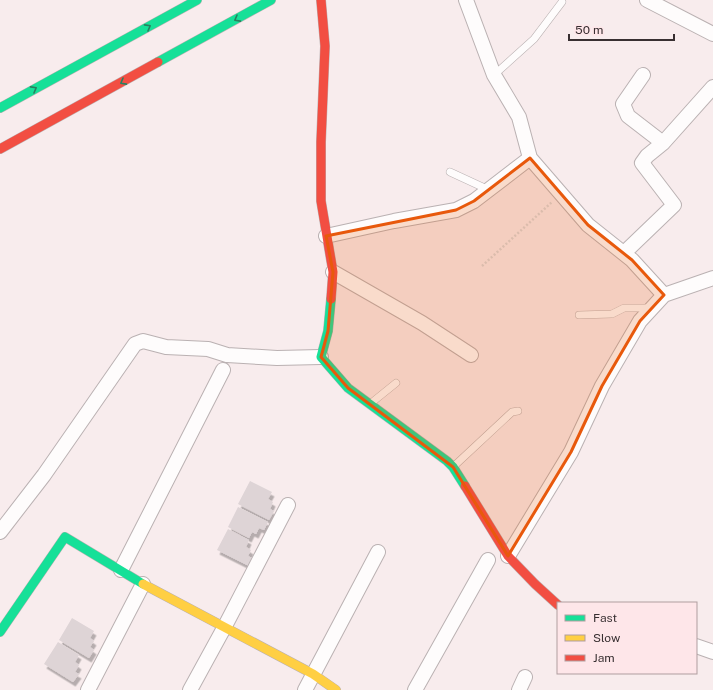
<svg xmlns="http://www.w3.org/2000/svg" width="713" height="690" viewBox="0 0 713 690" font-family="'Public Sans',sans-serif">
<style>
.building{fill:#ded4d6;filter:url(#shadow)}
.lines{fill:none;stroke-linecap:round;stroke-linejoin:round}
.lane-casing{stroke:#bab1b2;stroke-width:8}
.street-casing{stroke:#bab1b2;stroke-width:16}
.fast-casing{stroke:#bab1b2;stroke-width:10}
.slow-casing{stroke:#bab1b2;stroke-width:10}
.jam-casing{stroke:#bab1b2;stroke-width:10}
.path{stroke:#d9d5d5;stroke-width:2.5;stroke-dasharray:2 2;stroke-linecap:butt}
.lane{stroke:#fefcfc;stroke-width:7}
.street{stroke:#fefcfc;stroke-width:14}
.fast{stroke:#16e098;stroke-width:9}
.slow{stroke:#ffcf43;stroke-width:9}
.jam{stroke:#f24e42;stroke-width:9}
.oneway{stroke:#297f5f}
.marked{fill:#e8590c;fill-opacity:0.2;stroke:#e8590c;stroke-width:3;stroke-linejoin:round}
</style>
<defs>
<filter id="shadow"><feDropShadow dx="2.5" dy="4.5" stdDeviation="0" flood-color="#0004"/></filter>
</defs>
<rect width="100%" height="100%" fill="#f8eced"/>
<path class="building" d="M 250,481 L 272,492 L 268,499 L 273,502 L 270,509 L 274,511 L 269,520 L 238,504 Z
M 238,507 L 268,522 L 264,530 L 259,528 L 256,534 L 252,532 L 249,538 L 228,527 Z
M 228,529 L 249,540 L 246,547 L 251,550 L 248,556 L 252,558 L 249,566 L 217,550 Z
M 72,618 L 94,631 L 90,638 L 94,641 L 90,647 L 94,650 L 89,658 L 59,640 Z
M 58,642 L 79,655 L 75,662 L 79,665 L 75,672 L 79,674 L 73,682 L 44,664 Z"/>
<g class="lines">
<defs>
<path id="lane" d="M 494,75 L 534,39 L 562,2
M 450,172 L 489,190
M 579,315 L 612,314 L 624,308 L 651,308
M 370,404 L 396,383
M 453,467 L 512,412 L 518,411"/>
<path id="street" d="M 466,0 L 494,75 L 519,117 L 530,158 L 588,225 L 632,260 L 664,295
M 647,0 L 713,34
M 643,75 L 623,104 L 628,116 L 663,143
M 326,236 L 394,221 L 456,210 L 474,201 L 530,158
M 624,253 L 674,205 L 642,163 L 647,156 L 663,143 L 713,87
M 333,272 L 422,323 L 471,355
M 0,532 L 44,475 L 135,344 L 143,341 L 166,347 L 208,349 L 227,355 L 277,358 L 321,357
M 508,556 L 571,452 L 602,386 L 640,321 L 664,295 L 713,278
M 121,570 L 223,370
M 696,646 L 713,652
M 88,690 L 143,584
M 190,690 L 224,628 L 288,505
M 305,690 L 378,552
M 415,690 L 488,560
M 519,690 L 525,677"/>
<path id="fast" d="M 158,62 L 271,0
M 0,108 L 197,0
M 331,299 L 328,331 L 321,357 L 348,388 L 447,461 L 453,467 L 465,486
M 0,632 L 65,537 L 143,584"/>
<path id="slow" d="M 143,584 L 313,674 L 336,690"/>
<path id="jam" d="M 321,0 L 325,46 L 321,142 L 321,201 L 333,272 L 331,299
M 0,149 L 158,62
M 465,486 L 508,556 L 535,584 L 558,605"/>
</defs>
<use href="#lane" class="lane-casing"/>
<use href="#street" class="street-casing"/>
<use href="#fast" class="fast-casing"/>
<use href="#slow" class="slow-casing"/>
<use href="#jam" class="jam-casing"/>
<path class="path" d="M 482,266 L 552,202"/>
<use href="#lane" class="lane"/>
<use href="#street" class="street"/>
<use href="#fast" class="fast"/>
<use href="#slow" class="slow"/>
<use href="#jam" class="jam"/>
</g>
<defs><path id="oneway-chevron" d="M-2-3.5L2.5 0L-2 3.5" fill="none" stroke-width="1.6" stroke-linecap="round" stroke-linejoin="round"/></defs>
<g class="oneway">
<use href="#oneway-chevron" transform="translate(237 19) rotate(151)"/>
<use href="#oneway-chevron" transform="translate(148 27) rotate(-29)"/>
<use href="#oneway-chevron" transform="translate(123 82) rotate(151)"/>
<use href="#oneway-chevron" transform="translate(34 89) rotate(-29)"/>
</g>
<path class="marked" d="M 530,158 L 588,225 L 632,260 L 664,295 L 640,321 L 602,386 L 571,452 L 508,556 L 453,467 L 348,388 L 321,357 L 328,331 L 333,272 L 326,236 L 456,210 L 474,201 Z"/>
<rect x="557" y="602" width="140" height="72" fill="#fee6e9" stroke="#af9d9f"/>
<rect x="565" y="615" width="20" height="6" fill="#16e098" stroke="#af9d9f"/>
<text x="593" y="622" font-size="12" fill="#382f31">Fast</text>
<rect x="565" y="635" width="20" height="6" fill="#ffcf43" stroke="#af9d9f"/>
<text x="593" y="642" font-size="12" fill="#382f31">Slow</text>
<rect x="565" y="655" width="20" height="6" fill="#f24e42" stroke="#af9d9f"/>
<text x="593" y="662" font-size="12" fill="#382f31">Jam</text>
<path d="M569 34v6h105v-6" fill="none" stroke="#382f31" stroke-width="2"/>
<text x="575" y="34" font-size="12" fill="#382f31" stroke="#fee6e9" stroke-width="3" paint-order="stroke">50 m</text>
</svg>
